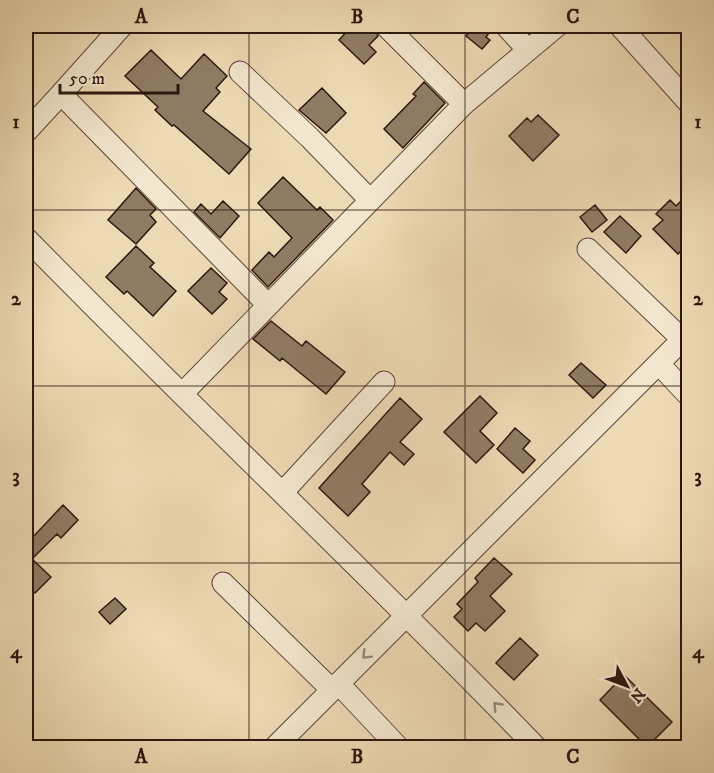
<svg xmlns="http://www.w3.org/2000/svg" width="714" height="773" viewBox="0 0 714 773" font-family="'IM FELL DW Pica',serif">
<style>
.building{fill:#907c65;stroke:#2c1810;stroke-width:1.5}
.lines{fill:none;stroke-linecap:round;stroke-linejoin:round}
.minor-casing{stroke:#5c4839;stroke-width:23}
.minor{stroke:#f3e6ce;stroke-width:21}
.oneway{stroke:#998978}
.grid{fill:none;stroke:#2c1810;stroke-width:1.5;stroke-opacity:0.55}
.neatline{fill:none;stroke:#2c1810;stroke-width:2}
.grid-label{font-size:20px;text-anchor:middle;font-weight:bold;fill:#2c1810}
</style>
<rect width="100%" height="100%" fill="#edd9b3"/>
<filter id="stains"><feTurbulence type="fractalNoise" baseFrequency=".00333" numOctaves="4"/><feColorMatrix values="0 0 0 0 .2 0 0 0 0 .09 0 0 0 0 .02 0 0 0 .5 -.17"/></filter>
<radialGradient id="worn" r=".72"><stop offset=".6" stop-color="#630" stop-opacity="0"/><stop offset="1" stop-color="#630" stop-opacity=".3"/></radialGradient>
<path class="building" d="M 352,26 L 374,26 L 378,36 L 369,45 L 376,52 L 364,64 L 339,40 Z
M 475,26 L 494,26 L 486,37 L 490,40 L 482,49 L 466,36 Z
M 151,50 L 181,79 L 204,54 L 227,76 L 216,88 L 220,92 L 203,111 L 251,149 L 229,174 L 174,125 L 172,126 L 155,110 L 158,107 L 125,76 Z
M 424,82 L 445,103 L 403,148 L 384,129 L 416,96 L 413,94 Z
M 322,88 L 346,113 L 326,133 L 299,110 Z
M 538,115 L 559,135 L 533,161 L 509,136 L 527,118 L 531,122 Z
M 283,177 L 317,210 L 320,207 L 333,220 L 268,287 L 252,270 L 269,252 L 274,257 L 292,238 L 258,203 Z
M 136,188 L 156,209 L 150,215 L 156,222 L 136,244 L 108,220 Z
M 688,194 L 688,244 L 678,254 L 653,229 L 663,220 L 656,214 L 670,200 L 676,206 Z
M 223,201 L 239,216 L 220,238 L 194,212 L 201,204 L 211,214 Z
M 595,205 L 607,220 L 592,232 L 580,217 Z
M 620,216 L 641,236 L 626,253 L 604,232 Z
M 136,246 L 154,263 L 150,267 L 176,291 L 153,316 L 127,291 L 124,294 L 106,277 Z
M 211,268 L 227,283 L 219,292 L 227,299 L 212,314 L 188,291 Z
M 271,321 L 302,346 L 306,341 L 345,372 L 326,394 L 282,358 L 280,361 L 253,339 Z
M 581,363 L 606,385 L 593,398 L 569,375 Z
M 480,396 L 497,413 L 480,431 L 494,445 L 476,463 L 444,432 Z
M 400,398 L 422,419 L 400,442 L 414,454 L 404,465 L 390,452 L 362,484 L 370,492 L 348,516 L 319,488 Z
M 515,428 L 530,441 L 523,449 L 535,460 L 523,473 L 497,449 Z
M 63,505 L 78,520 L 61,538 L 57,534 L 32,559 L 51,577 L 35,593 L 26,584 L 26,530 L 33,537 Z
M 494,558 L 512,574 L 490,596 L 505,611 L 485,631 L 476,623 L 468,631 L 454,617 L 462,609 L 457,604 L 478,582 L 475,578 Z
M 115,598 L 126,609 L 110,624 L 99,612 Z
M 520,638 L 538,655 L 514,680 L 496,663 Z
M 624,675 L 672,722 L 647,747 L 600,700 Z"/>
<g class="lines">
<defs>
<path id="minor" d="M 122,26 L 61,94 L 268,305
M 386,26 L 464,104
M 506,26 L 528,50
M 620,26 L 688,102
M 240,72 L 310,138 L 370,200
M 26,132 L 61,94
M 26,238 C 194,410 370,575 537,748
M 588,249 L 683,340
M 659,364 L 688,395
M 183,393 L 464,104 L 557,26
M 283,492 L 384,382
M 223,583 L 332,690
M 338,683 L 399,748
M 274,748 L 688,334"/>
</defs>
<use href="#minor" class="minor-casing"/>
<use href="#minor" class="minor"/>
</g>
<defs><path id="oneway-chevron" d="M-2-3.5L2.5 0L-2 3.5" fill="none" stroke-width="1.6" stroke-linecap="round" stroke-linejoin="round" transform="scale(1.5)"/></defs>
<g class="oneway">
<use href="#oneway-chevron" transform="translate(366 655) rotate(135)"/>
<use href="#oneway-chevron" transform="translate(497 706) rotate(-134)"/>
</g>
<path class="grid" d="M 249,26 L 249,748M 465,26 L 465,748M 26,210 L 688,210M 26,386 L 688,386M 26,563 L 688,563"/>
<rect width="714" height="773" fill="none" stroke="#edd9b3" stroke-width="66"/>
<g transform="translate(627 686) rotate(131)" stroke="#f3e6ce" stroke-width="4.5" paint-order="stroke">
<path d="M0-4.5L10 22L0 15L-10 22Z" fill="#2c1810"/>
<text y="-9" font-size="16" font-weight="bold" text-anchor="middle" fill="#2c1810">N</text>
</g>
<path d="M60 84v9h118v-9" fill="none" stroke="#2c1810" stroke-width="3"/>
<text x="69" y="84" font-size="18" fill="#2c1810" stroke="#f3e6ce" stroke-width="4.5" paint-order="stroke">50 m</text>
<rect x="33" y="33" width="648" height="707" class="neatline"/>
<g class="grid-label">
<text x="141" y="23">A</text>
<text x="357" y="23">B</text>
<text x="573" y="23">C</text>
<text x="16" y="128">1</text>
<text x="698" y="128">1</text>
<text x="16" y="305">2</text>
<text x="698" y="305">2</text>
<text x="16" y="482">3</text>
<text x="698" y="482">3</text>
<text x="16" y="658">4</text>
<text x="698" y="658">4</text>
<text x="141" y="763">A</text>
<text x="357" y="763">B</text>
<text x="573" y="763">C</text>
</g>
<rect width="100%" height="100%" filter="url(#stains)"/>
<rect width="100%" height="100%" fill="url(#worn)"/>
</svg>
